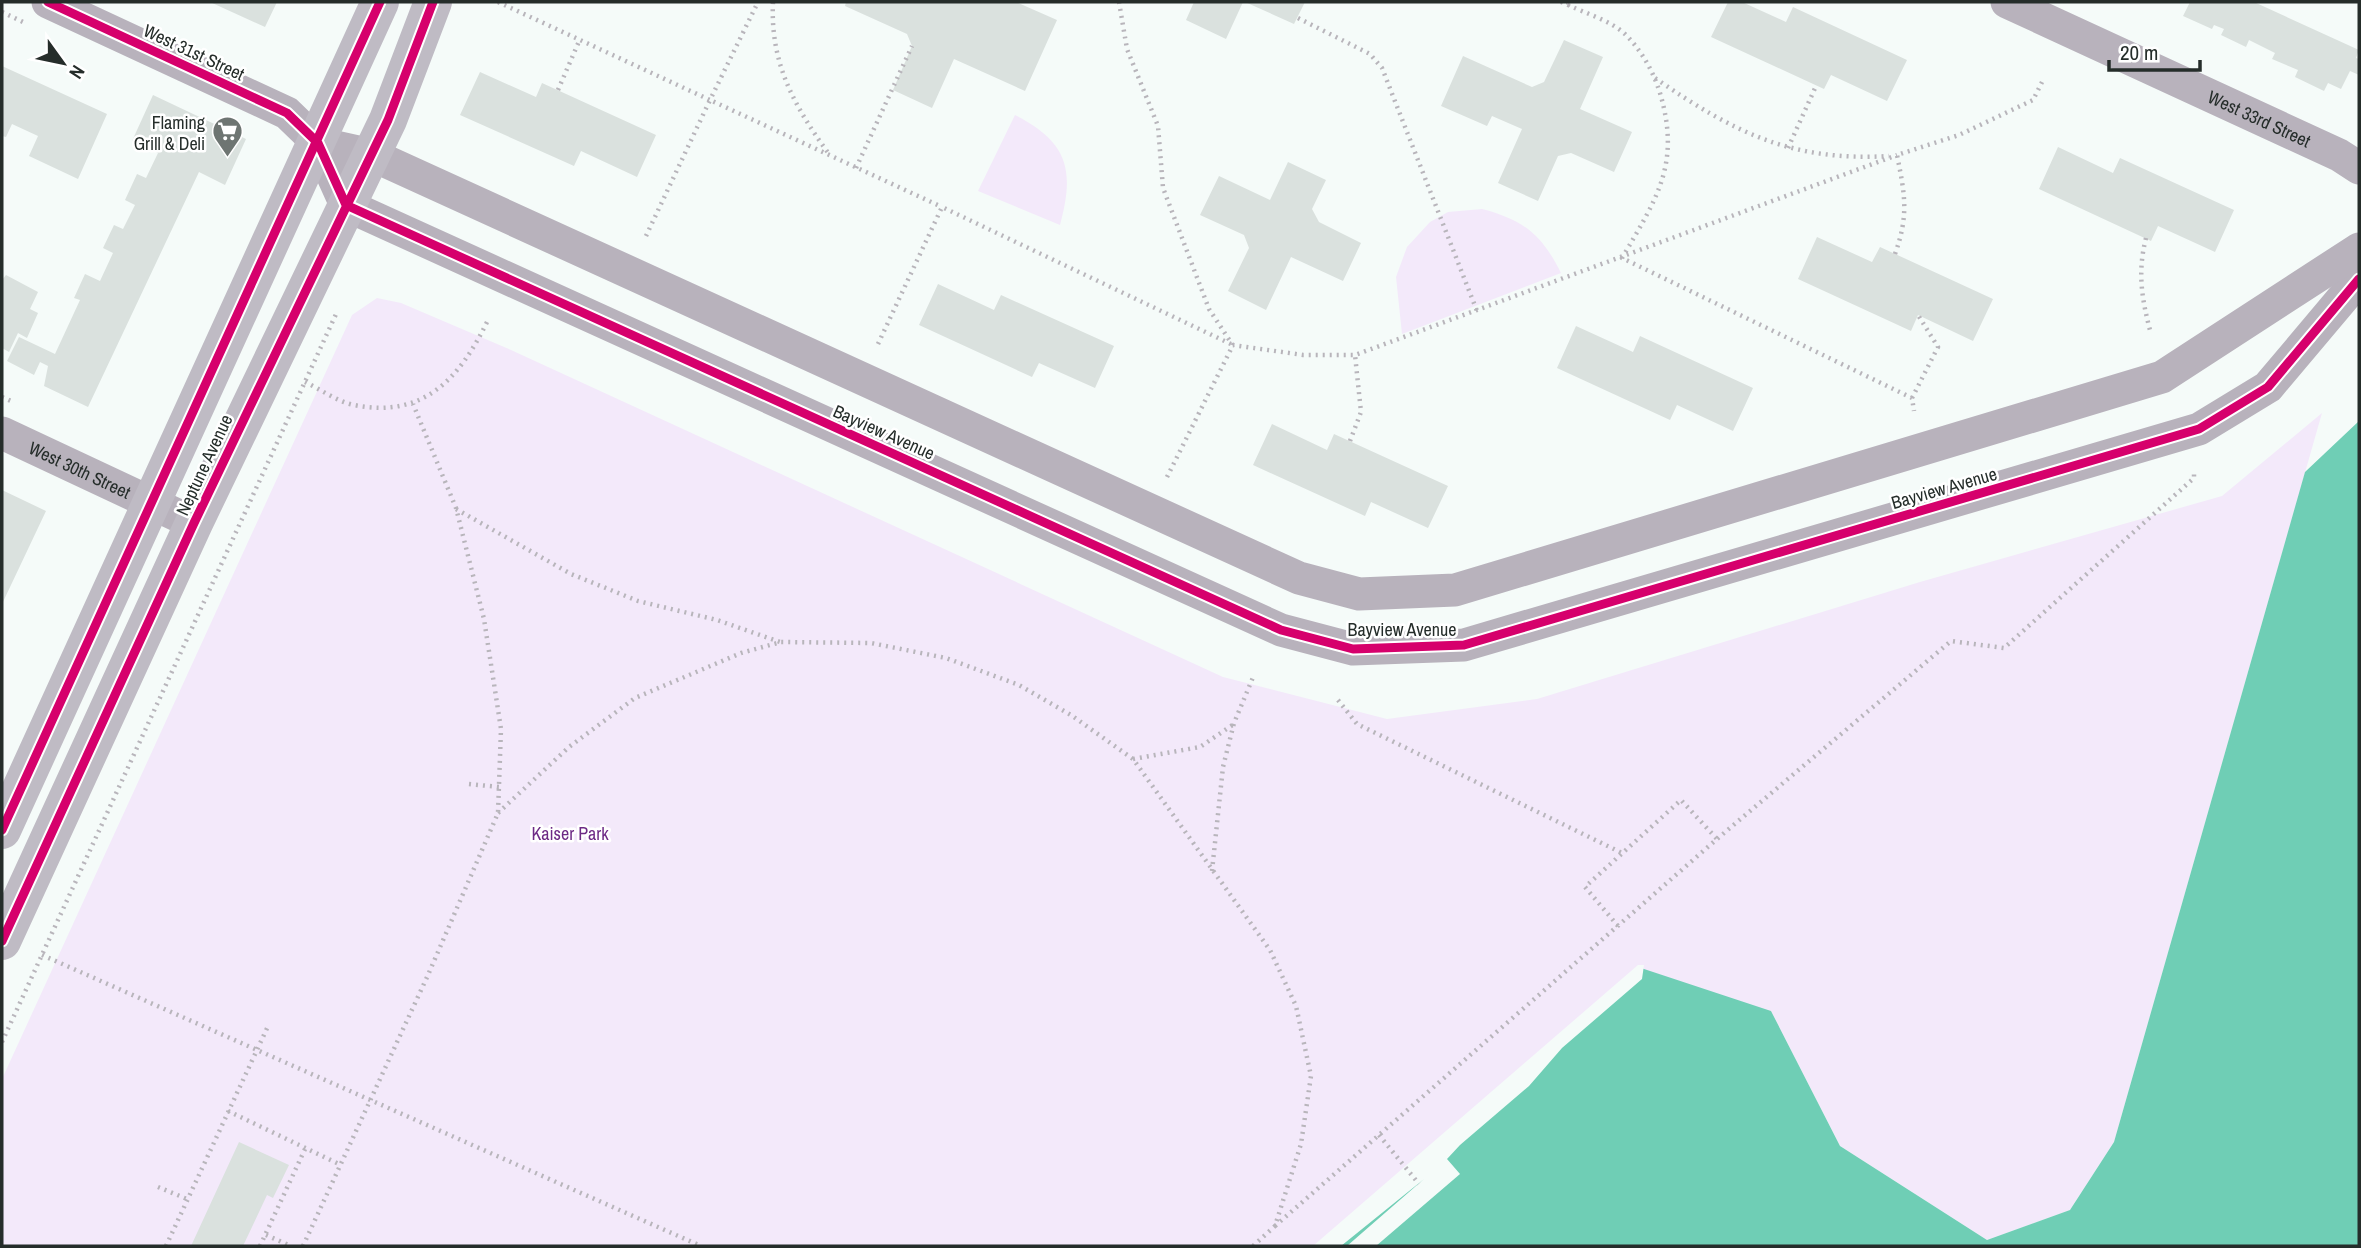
<svg xmlns="http://www.w3.org/2000/svg" width="2361" height="1248" viewBox="0 0 2361 1248" font-family="'Archivo Narrow',sans-serif">
<style>
.green{fill:#f3e9fa}
.water{fill:#6fceb5}
.pier{fill:#f5fbf9}
.building{fill:#dae1de}
.lines{fill:none;stroke-linecap:round;stroke-linejoin:round}
.path{stroke:#b8b5bb;stroke-width:4.5;stroke-dasharray:2 5;stroke-linecap:butt}
.street{stroke:#b8b2bc;stroke-width:33}
.secondary{stroke:#bfbbc4;stroke-width:38}
.cycleway-casing{stroke:#fff;stroke-width:13}
.cycleway{stroke:#d6006c;stroke-width:9}
.labels{text-anchor:middle;dominant-baseline:central;stroke-width:5;stroke-linejoin:round;paint-order:stroke}
.street-label{font-size:18px;fill:#252d2a;stroke:#fff}
.poi-label{font-size:18px;fill:#252d2a;stroke:#fff;text-anchor:end}
.park-label{font-size:18px;fill:#6d2a85;stroke:#fff}
</style>
<rect width="100%" height="100%" fill="#f5fbf9"/>
<path class="green" d="M 1015,115 C 1068,142 1075,170 1060,225 L 978,191 Z
M 1482,209 C 1524,220 1542,235 1561,273 L 1402,334 L 1396,277 L 1407,247 L 1430,222 L 1448,212 Z
M 377,298 L 401,303 L 511,350 L 1223,677 L 1387,719 L 1537,699 L 1920,582 L 2222,496 L 2322,413 L 2114,1142 L 2070,1210 L 1987,1240 L 1840,1146 L 1771,1011 L 1317,1246 L 2,1246 L 2,1079 L 352,315 Z"/>
<path class="water" d="M 2359,421 L 2359,1246 L 1317,1246 L 1641,968 L 1771,1011 L 1840,1146 L 1987,1240 L 2070,1210 L 2114,1142 L 2305,472 Z"/>
<path class="pier" d="M 1638,965 L 1644,965 L 1642,979 L 1562,1048 L 1529,1086 L 1460,1145 L 1447,1159 L 1460,1174 L 1376,1246 L 1347,1246 L 1424,1179 L 1341,1246 L 1313,1246 Z"/>
<path class="building" d="M 210,2 L 277,2 L 265,27 Z
M 846,2 L 1016,2 L 1057,20 L 1025,91 L 954,59 L 932,108 L 893,90 L 912,46 L 907,34 L 845,6 Z
M 1194,2 L 1243,2 L 1226,39 L 1186,20 Z
M 1245,2 L 1305,2 L 1294,24 Z
M 1728,2 L 1742,2 L 1786,22 L 1793,7 L 1907,60 L 1887,101 L 1831,75 L 1824,89 L 1711,37 Z
M 2190,2 L 2254,2 L 2359,50 L 2356,58 L 2359,59 L 2359,75 L 2350,71 L 2341,89 L 2328,83 L 2324,91 L 2295,77 L 2298,70 L 2272,59 L 2275,53 L 2249,40 L 2246,47 L 2221,35 L 2224,29 L 2214,25 L 2212,29 L 2183,16 Z
M 1564,40 L 1603,57 L 1580,109 L 1632,132 L 1614,172 L 1571,153 L 1558,156 L 1538,201 L 1498,183 L 1522,129 L 1492,116 L 1487,126 L 1441,106 L 1463,56 L 1532,87 L 1544,82 Z
M 2,66 L 107,114 L 78,179 L 29,156 L 38,136 L 12,124 L 6,137 L 2,136 Z
M 480,72 L 536,97 L 542,83 L 656,135 L 637,177 L 581,151 L 574,166 L 460,115 Z
M 153,95 L 246,139 L 225,185 L 199,172 L 88,407 L 44,386 L 48,366 L 40,362 L 34,375 L 7,361 L 19,337 L 55,354 L 80,300 L 74,298 L 85,274 L 100,281 L 113,253 L 103,248 L 114,225 L 123,229 L 135,205 L 125,200 L 137,174 L 146,178 L 158,153 L 132,141 Z
M 2058,147 L 2113,173 L 2120,158 L 2234,210 L 2215,252 L 2158,226 L 2151,241 L 2039,189 Z
M 1288,162 L 1326,180 L 1312,209 L 1319,222 L 1361,243 L 1343,281 L 1291,257 L 1266,310 L 1228,291 L 1249,248 L 1244,235 L 1200,215 L 1219,176 L 1270,200 Z
M 1817,237 L 1872,262 L 1880,247 L 1993,299 L 1973,341 L 1918,315 L 1911,331 L 1798,279 Z
M 6,275 L 38,292 L 30,309 L 38,313 L 27,338 L 18,333 L 9,352 L 2,348 L 2,280 Z
M 938,284 L 994,310 L 1001,295 L 1114,346 L 1095,388 L 1039,363 L 1032,377 L 919,325 Z
M 1576,326 L 1633,352 L 1640,336 L 1753,388 L 1733,431 L 1677,405 L 1670,420 L 1557,368 Z
M 1272,424 L 1327,450 L 1334,434 L 1448,486 L 1428,528 L 1371,502 L 1365,516 L 1253,465 Z
M 2,490 L 46,511 L 2,604 Z
M 239,1142 L 289,1165 L 273,1198 L 267,1195 L 243,1246 L 191,1246 Z"/>
<g class="lines">
<path class="path" d="M 498,2 L 710,100 L 758,2
M 773,2 C 770,63 794,106 829,154
M 1119,2 L 1127,49 L 1158,126 L 1163,188 L 1209,309 L 1232,344
M 1561,2 L 1568,5 L 1569,2
M 1568,5 C 1585,13 1611,21 1625,34 C 1642,51 1653,71 1660,93 C 1681,164 1657,198 1622,258 L 1912,398 L 1914,411
M 2,12 L 23,22
M 1298,18 L 1370,54 L 1382,68 L 1477,311
M 1655,78 C 1733,132 1792,162 1889,156
M 558,90 L 580,39
M 1788,148 L 1816,86
M 856,168 L 912,46
M 646,236 L 710,100 L 942,207
M 2146,238 C 2137,273 2142,300 2151,334
M 1895,254 C 1909,215 1905,195 1897,155 L 1959,135 L 2033,100 L 2042,82
M 878,344 L 942,207 L 1233,345
M 305,382 C 320,389 338,402 354,405 C 424,419 460,378 488,320
M 2,397 L 11,401
M 1912,398 L 1938,347 L 1918,315
M 1350,441 L 1361,412 L 1355,355 L 1897,155
M 1167,477 L 1233,345 L 1303,355 L 1355,355
M 456,509 L 571,574 L 638,601 L 717,620 L 780,642
M 1338,700 L 1357,724 L 1622,853
M 1133,759 L 1200,747 L 1234,724
M 469,784 L 499,787
M 498,813 L 569,747 L 635,698 L 741,653 L 781,642 L 871,643 L 946,658 L 1019,685 L 1071,715 L 1133,759 L 1270,950 L 1296,1006 L 1311,1076 L 1301,1144 L 1275,1226 L 1253,1246
M 1212,871 L 1223,767 L 1234,723 L 1254,675
M 1618,926 L 1585,887 L 1681,800 L 1717,839
M 42,955 L 701,1246
M 2,1042 L 337,312
M 228,1111 L 341,1165
M 1379,1135 L 1419,1184
M 158,1187 L 187,1199
M 1275,1226 L 1717,839 L 1951,641 L 2004,648 L 2194,478 L 2194,474
M 266,1235 L 291,1246
M 166,1246 L 269,1024
M 260,1246 L 305,1149
M 303,1246 L 428,975 L 498,813 L 501,729 L 484,619 L 456,508 L 413,404"/>
<g class="street">
<path d="M 48,2 L 287,113 L 318,143 L 346,205 L 1281,630 L 1353,649 L 1464,645 L 2199,429 L 2268,387 L 2359,279"/>
<path id="s1" d="M 2007,2 L 2339,155 L 2359,168"/>
<path d="M 318,143 L 372,155 L 1299,578 L 1359,594 L 1455,590 L 2162,377 L 2359,249"/>
<path id="s2" d="M 2,433 L 194,523"/>
</g>
<path class="secondary" d="M 2,830 L 380,2
M 2,941 L 194,523 L 388,120 L 433,2"/>
<defs>
<path id="cycleway" d="M 48,2 L 287,113 L 318,143 L 346,205 L 1281,630 L 1353,649 L 1464,645 L 2199,429 L 2268,387 L 2359,279
M 2,830 L 380,2
M 2,941 L 194,523 L 388,120 L 433,2"/>
</defs>
<use href="#cycleway" class="cycleway-casing"/>
<use href="#cycleway" class="cycleway"/>
</g>
<defs>
<symbol id="supermarket-pin" viewBox="-11 -11 22 30"><path d="M0 17L-7.5 6A9.5 9.5 0 1 1 7.5 6Z" fill="#6e7572" stroke="#fff"/><path d="M-6-5.5h2.5l.6 2H6L4.5 2H-2.5L-4.4-4H-6ZM-1.5 3.2a1.3 1.3 0 1 0 .1 0ZM3 3.2a1.3 1.3 0 1 0 .1 0Z" fill="#fff"/></symbol>
</defs>
<g fill-rule="evenodd">
<use href="#supermarket-pin" x="210" y="114" width="35" height="47"/>
</g>
<g class="labels">
<g class="street-label">
<text transform="translate(194 52) rotate(25)">West 31st Street</text>
<text stroke="none"><textPath href="#s1" startOffset="278">West 33rd Street</textPath></text>
<text transform="translate(884 432) rotate(24)">Bayview Avenue</text>
<text transform="translate(204 465) rotate(-65)">Neptune Avenue</text>
<text stroke="none"><textPath href="#s2" startOffset="86">West 30th Street</textPath></text>
<text transform="translate(1944 488) rotate(-16)">Bayview Avenue</text>
<text x="1402" y="629">Bayview Avenue</text>
</g>
<g class="poi-label">
<text x="205" y="122">Flaming<tspan x="205" dy="21">Grill &amp; Deli</tspan></text>
</g>
<g class="park-label">
<text x="570" y="833">Kaiser Park</text>
</g>
</g>
<rect width="2361" height="1248" fill="none" stroke="#252d2a" stroke-width="7"/>
<g transform="translate(63 63) rotate(123)" stroke="#ffffff" stroke-width="5" paint-order="stroke">
<path d="M0-5L12 26L0 18L-12 26Z" fill="#252d2a"/>
<text y="-10" font-size="19" font-weight="bold" text-anchor="middle" fill="#252d2a">N</text>
</g>
<path d="M2109 60v10h91v-10" fill="none" stroke="#252d2a" stroke-width="3.5"/>
<text x="2120" y="60" font-size="21" fill="#252d2a" stroke="#ffffff" stroke-width="5" paint-order="stroke">20 m</text>
</svg>
